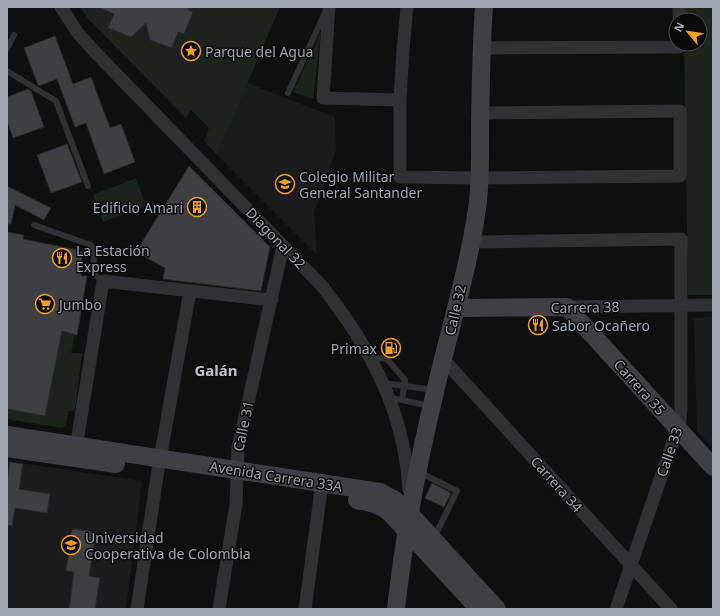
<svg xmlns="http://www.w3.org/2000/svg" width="720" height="616" viewBox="0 0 720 616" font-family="'Noto Sans',sans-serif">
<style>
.built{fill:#1b1b1d}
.green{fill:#1b231c}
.building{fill:#3e3f43;stroke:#29292c}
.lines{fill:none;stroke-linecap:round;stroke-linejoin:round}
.lane{stroke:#303135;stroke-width:6}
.street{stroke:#303135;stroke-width:13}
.secondary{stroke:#3e4045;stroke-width:18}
.labels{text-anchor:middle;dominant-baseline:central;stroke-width:3;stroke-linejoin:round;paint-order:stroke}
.poi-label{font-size:14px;fill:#a0a6b2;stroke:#0a0a0b;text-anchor:start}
.street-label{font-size:14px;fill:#a0a6b2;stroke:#0a0a0b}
.neighbourhood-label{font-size:15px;font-weight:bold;fill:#c1c5ce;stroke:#0a0a0b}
</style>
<rect width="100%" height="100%" fill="#0f0f10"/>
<path class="built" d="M 247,83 L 335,117 L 336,151 L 314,212 L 317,255 L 217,155 Z
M 713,317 L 713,448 L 697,431 L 694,318 Z
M 7,461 L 142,481 L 126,609 L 7,609 Z"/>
<path class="green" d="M 80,7 L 280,7 L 217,155 L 204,141 L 209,128 L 191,110 L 186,118 L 89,20 Z
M 683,7 L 713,7 L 713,295 L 688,295 L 684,44 L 700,44 L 700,20 L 683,20 Z
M 321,31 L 313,99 L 293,92 Z
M 136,178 L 146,206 L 103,222 L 93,195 Z
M 62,331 L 75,333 L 71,353 L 82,353 L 75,410 L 68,411 L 66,426 L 62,428 L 7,419 L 7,409 L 45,416 Z"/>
<path class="building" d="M 98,7 L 189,7 L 188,10 L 193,12 L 184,34 L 178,32 L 172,48 L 150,40 L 146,23 L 131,37 L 108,28 L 114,14 Z
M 55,36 L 73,84 L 91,77 L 110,128 L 121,124 L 135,162 L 104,174 L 86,123 L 75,127 L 57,79 L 39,86 L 38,85 L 24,48 Z
M 28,89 L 31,91 L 44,127 L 13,138 L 7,121 L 7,97 Z
M 67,144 L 82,182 L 51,193 L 37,155 Z
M 189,166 L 270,247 L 261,291 L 163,279 L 165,268 L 136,252 Z
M 7,186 L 51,208 L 44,220 L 15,205 L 11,224 L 7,224 Z
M 7,232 L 24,235 L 23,239 L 82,251 L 81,276 L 87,276 L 77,335 L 62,331 L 45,416 L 7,409 Z
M 10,462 L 23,464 L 19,489 L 50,494 L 47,513 L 15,508 L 12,526 L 7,525 L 7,481 Z
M 432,483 L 451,493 L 444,507 L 425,498 Z
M 72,529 L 96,532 L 89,576 L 100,578 L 95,609 L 69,609 L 74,572 L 66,571 Z"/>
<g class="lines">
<path class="lane" d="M 7,49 L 14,35
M 7,71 L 56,101 L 88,186
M 288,93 L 324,15
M 34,225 L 91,245 C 100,259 84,270 103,281
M 370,357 L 387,359 L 405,380 L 402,400
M 383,383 L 434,390
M 388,397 L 430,406
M 419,472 L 457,491 L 434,538"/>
<path class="street" d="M 61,7 L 77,32 L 93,50 L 323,287 C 335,304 348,320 358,337 C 387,383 406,436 409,490
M 329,7 L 323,98 L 400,100
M 407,7 L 403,50 L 400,100 L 400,177 L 480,178 L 680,176 L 680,111 L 481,113
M 679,7 L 679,20
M 481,48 L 679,47 L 679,44
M 471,242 L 681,239 L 681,409 L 680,421 L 616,609
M 567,307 L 713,305
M 443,359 L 671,609
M 75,454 L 103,281 L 272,300
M 137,609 L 158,470 L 190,291
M 219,609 L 236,504 L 238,448 L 283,246
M 305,609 L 322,483"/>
<path class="secondary" d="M 456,308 L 567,307 L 713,467
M 7,435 L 380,492 L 395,500 L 410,514 L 497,609
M 7,448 L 116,464
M 357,500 C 369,502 380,504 390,513 L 479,609
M 396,609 C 404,536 418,463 435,392 C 449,331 468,271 477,209 C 481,181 480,152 480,124 C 481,85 481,46 484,7"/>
</g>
<defs>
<symbol id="sight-ring" viewBox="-11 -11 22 22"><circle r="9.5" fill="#0a0a0b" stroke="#f39f25" stroke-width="1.5"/><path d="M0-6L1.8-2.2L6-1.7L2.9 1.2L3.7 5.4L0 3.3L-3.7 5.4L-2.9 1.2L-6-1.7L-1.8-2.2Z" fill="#f39f25"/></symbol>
<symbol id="university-ring" viewBox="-11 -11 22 22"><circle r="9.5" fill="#0a0a0b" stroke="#f39f25" stroke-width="1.5"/><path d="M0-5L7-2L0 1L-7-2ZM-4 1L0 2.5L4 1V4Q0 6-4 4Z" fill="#f39f25"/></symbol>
<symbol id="building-ring" viewBox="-11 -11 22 22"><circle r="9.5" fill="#0a0a0b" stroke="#f39f25" stroke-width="1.5"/><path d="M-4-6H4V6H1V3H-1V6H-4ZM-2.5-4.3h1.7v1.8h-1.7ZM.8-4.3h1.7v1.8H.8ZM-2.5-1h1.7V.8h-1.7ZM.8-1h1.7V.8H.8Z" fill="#f39f25"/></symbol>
<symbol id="restaurant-ring" viewBox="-11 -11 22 22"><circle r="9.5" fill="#0a0a0b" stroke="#f39f25" stroke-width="1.5"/><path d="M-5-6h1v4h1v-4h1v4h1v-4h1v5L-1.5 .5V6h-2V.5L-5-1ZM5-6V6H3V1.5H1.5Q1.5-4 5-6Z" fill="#f39f25"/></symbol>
<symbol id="supermarket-ring" viewBox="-11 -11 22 22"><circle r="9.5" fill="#0a0a0b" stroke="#f39f25" stroke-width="1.5"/><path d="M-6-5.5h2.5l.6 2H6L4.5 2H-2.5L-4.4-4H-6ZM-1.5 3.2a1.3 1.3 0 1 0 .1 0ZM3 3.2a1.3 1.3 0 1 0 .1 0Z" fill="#f39f25"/></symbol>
<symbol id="fuel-ring" viewBox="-11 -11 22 22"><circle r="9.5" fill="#0a0a0b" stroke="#f39f25" stroke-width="1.5"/><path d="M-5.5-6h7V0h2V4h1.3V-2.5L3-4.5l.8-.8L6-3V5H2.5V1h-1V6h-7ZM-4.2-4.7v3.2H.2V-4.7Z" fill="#f39f25"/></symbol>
</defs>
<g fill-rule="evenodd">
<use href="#sight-ring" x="180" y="40" width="22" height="22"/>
<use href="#university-ring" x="274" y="173" width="22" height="22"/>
<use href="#building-ring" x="186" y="196" width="22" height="22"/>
<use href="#restaurant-ring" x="51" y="247" width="22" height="22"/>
<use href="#supermarket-ring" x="34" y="293" width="22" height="22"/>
<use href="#restaurant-ring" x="527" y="314" width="22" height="22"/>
<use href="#fuel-ring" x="380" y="337" width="22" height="22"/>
<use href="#university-ring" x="60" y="534" width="22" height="22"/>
</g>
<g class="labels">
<g class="poi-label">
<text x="205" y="51">Parque del Agua</text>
<text x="299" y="176">Colegio Militar<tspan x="299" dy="16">General Santander</tspan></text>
<text x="183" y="207" text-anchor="end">Edificio Amari</text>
<text x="76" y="250">La Estación<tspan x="76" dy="16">Express</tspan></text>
<text x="59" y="304">Jumbo</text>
<text x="552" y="325">Sabor Ocañero</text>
<text x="377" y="348" text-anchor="end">Primax</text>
<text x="85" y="537">Universidad<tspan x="85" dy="16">Cooperativa de Colombia</tspan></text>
</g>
<g class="street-label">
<text transform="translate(276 238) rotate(46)">Diagonal 32</text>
<text transform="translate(585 307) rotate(-1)">Carrera 38</text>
<text transform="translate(455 310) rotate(-77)">Calle 32</text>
<text transform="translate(640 387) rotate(48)">Carrera 35</text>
<text transform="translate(243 426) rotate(-78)">Calle 31</text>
<text transform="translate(669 452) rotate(-71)">Calle 33</text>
<text transform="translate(276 476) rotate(9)">Avenida Carrera 33A</text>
<text transform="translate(557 484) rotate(48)">Carrera 34</text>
</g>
<g class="neighbourhood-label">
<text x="216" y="370">Galán</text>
</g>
</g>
<rect width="720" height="616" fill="none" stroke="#a0a6b2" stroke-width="16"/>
<g transform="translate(688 32) rotate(299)"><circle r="19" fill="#0a0a0b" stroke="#46484e"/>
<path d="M0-3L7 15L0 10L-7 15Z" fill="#f39f25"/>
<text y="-6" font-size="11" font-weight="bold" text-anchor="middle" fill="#a0a6b2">N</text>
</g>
</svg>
